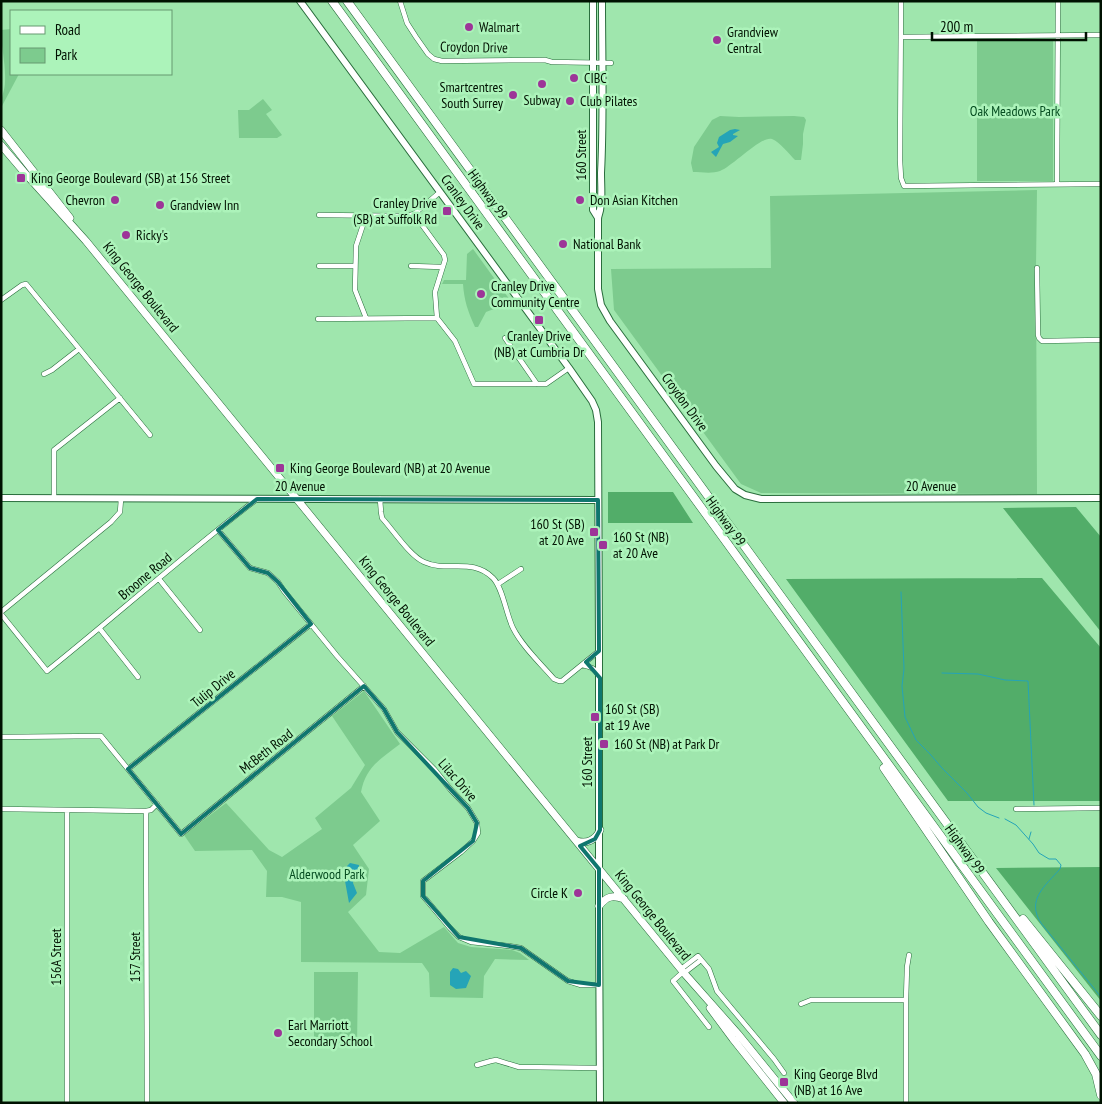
<svg xmlns="http://www.w3.org/2000/svg" width="1102" height="1104" viewBox="0 0 1102 1104" font-family="'PT Sans Narrow',sans-serif">
<style>
.green{fill:#7dcb8e}
.forest{fill:#52ad69}
.water{fill:#25a4b7}
.lines{fill:none;stroke-linecap:round;stroke-linejoin:round}
.stream{stroke:#25a4b7;stroke-width:1}
.street-casing{stroke:#2a6e3d;stroke-width:5.5}
.secondary-casing{stroke:#2a6e3d;stroke-width:8}
.primary-casing{stroke:#2a6e3d;stroke-width:8}
.highway-casing{stroke:#2a6e3d;stroke-width:9}
.street{stroke:#fff;stroke-width:4.5}
.secondary{stroke:#fff;stroke-width:6}
.primary{stroke:#fff;stroke-width:7}
.highway{stroke:#fff;stroke-width:8}
.marked{fill:none;stroke:#0f766e;stroke-width:4;stroke-linejoin:round}
.poi-dot{fill:#9d3598;stroke:#acf3ba;stroke-width:2}
.labels{text-anchor:middle;dominant-baseline:central;stroke-width:5;stroke-linejoin:round;paint-order:stroke}
.poi-label{font-size:14px;fill:#001101;stroke:#acf3ba;text-anchor:start}
.street-label{font-size:14px;fill:#001101;stroke:#acf3ba}
.park-label{font-size:14px;fill:#054c20;stroke:#acf3ba}
</style>
<rect width="100%" height="100%" fill="#9fe6ad"/>
<path class="green" d="M 11,29 L 11,74 L 19,74 L 2,106 C 0,98 5,91 5,82 C 6,64 1,47 1,30 Z
M 1053,40 L 1053,181 L 977,181 L 977,41 Z
M 263,99 L 272,110 L 266,114 L 282,135 L 277,138 L 239,138 L 238,110 L 249,110 Z
M 720,116 L 739,117 L 794,116 L 804,117 L 806,120 L 803,134 L 803,144 L 801,160 L 795,160 C 789,154 780,142 772,139 C 762,135 732,167 720,171 C 712,174 701,172 693,172 L 691,163 L 694,147 L 712,120 Z
M 1037,190 L 1036,267 L 1037,494 L 761,493 L 741,484 L 614,310 L 611,269 L 771,268 L 770,196 Z
M 473,249 L 515,307 L 499,307 L 486,312 L 478,327 L 475,327 C 468,312 464,300 463,284 L 442,284 L 444,280 L 466,280 L 467,254 Z
M 364,691 L 400,744 C 381,759 366,766 361,792 L 380,821 L 353,845 L 369,869 L 366,895 L 348,912 L 379,952 L 400,953 L 444,927 L 458,943 L 471,947 L 512,950 L 520,953 L 529,960 L 495,959 L 484,976 L 483,998 L 430,997 L 429,973 L 422,963 L 301,962 L 301,902 L 282,897 L 266,897 L 267,871 L 252,850 L 195,851 L 184,835 L 226,803 L 269,850 L 282,857 L 322,829 L 315,818 L 351,788 L 365,765 L 332,716 Z
M 314,972 L 358,972 L 357,1047 L 314,1046 Z"/>
<path class="forest" d="M 608,492 L 673,492 L 693,523 L 608,523 Z
M 1076,507 L 1101,537 L 1101,632 L 1003,508 Z
M 1042,578 L 1101,648 L 1101,801 L 948,801 L 786,579 Z
M 1101,867 L 1101,1001 L 996,868 Z"/>
<path class="water" d="M 735,129 L 740,130 L 733,134 L 733,135 L 738,136 L 730,142 L 723,144 L 716,157 L 711,152 L 719,147 L 717,143 L 719,137 L 730,130 Z
M 350,863 L 359,865 L 358,877 L 354,877 L 353,883 L 357,893 L 349,903 L 345,881 L 341,877 L 345,868 Z
M 453,968 L 458,969 L 461,973 L 466,971 L 471,976 L 466,988 L 456,989 L 450,985 L 450,972 Z"/>
<g class="lines">
<path class="stream" d="M 901,592 L 904,669 L 902,686 L 905,717 L 916,740 L 930,754 L 942,768 L 967,793 L 978,807 L 986,813 L 999,818
M 942,673 L 978,674 L 1005,680 L 1028,681 L 1034,805
M 1005,819 L 1016,825 L 1033,844 L 1039,853 L 1049,859 L 1056,859 L 1061,865 L 1060,869 C 1045,886 1026,900 1041,923 L 1101,997
M 1029,839 L 1031,832"/>
<defs>
<path id="street" d="M 400,1 L 407,23 L 416,37 L 428,54 L 434,59 L 442,61 L 545,60 L 552,62 L 611,63
M 901,1 L 900,160 L 901,178 L 904,186 L 1101,184
M 901,37 L 1101,35
M 1057,184 L 1058,1
M 414,214 L 444,255 L 445,260 L 435,292 L 437,318 L 455,341 L 474,384 L 546,384 L 569,368
M 319,215 L 407,216 L 414,214 L 440,192
M 366,216 L 356,246 L 355,290 L 366,318
M 319,266 L 355,266
M 411,266 L 442,267
M 1037,268 L 1038,335 L 1039,338 L 1042,341 L 1101,340
M 1,300 L 22,285 L 26,284 L 150,435
M 318,319 L 437,318
M 505,338 L 537,384
M 44,374 L 52,370 L 79,349
M 54,498 L 54,450 L 120,398
M 380,499 L 381,512 L 382,518 C 393,530 410,556 424,562 C 448,573 472,557 493,578 C 503,588 506,614 513,628 C 522,646 540,663 554,679 L 559,681 L 562,681 L 599,651
M 218,530 L 250,568 L 268,573 L 278,582 L 284,591 L 337,656 L 384,709 L 397,732 L 434,769 L 450,789 L 468,808 L 477,823 L 478,833 L 473,841 L 461,852 L 423,881 L 423,896 L 450,928 L 459,937 L 471,942 L 509,946 L 521,948 L 568,981 L 581,985 L 599,985
M 159,579 L 200,630
M 498,584 L 521,569
M 1,612 L 111,522 L 120,512 L 121,499
M 1,614 L 47,671 C 118,614 185,554 257,499
M 100,629 L 138,677
M 582,665 C 591,667 595,668 599,676
M 1,737 L 101,736 L 181,834 L 364,686
M 128,769 L 311,624
M 1,809 L 146,811 L 151,810 L 157,804
M 1016,809 L 1101,808
M 146,811 L 147,1103
M 681,969 L 698,956 L 709,969 L 717,991 L 774,1059 L 784,1073
M 683,972 L 673,981 L 709,1027
M 684,973 L 701,960
M 801,1004 L 811,1000 L 906,1000
M 477,1065 L 491,1061 L 496,1060 L 519,1067 L 600,1068
M 67,1103 L 67,811
M 906,1103 L 906,1000 L 907,967 L 909,955"/>
<path id="secondary" d="M 300,1 L 569,368 L 592,401 L 596,410 L 598,422 L 599,651 L 599,906 L 600,1103
M 593,1 L 593,210 L 598,218
M 602,1 C 602,58 604,116 601,173 C 601,188 603,204 598,218 L 598,289 L 601,305 L 610,321 L 716,466 L 735,489 L 745,495 L 761,499 L 1101,498
M 1,498 L 598,500"/>
<path id="primary" d="M 1,130 L 70,218
M 1,145 L 24,172 L 86,241 L 684,973 L 738,1034 L 794,1103
M 577,841 C 587,844 596,840 600,830
M 599,906 C 607,896 612,895 624,899
M 710,1008 L 733,1039 L 784,1103"/>
<path id="highway" d="M 332,1 L 1101,1056
M 347,1 L 1101,1035
M 884,768 L 989,922 L 1085,1054 L 1096,1074 L 1101,1095
M 1023,919 L 1101,1016"/>
</defs>
<use href="#street" class="street-casing"/>
<use href="#secondary" class="secondary-casing"/>
<use href="#primary" class="primary-casing"/>
<use href="#highway" class="highway-casing"/>
<use href="#street" class="street"/>
<use href="#secondary" class="secondary"/>
<use href="#primary" class="primary"/>
<use href="#highway" class="highway"/>
</g>
<path class="marked" d="M 257,499 L 598,500 L 599,651 L 586,662 L 600,678 L 600,830 L 595,839 L 580,846 L 599,869 L 599,985 L 568,981 L 521,948 L 459,937 L 423,896 L 423,881 L 473,841 L 477,823 L 468,808 L 397,732 L 384,709 L 364,686 L 181,834 L 128,769 L 311,624 L 278,582 L 268,573 L 250,568 L 218,530 Z"/>
<g class="poi-dot">
<circle cx="469" cy="27" r="5"/>
<circle cx="717" cy="40" r="5"/>
<circle cx="574" cy="78" r="5"/>
<circle cx="542" cy="84" r="5"/>
<circle cx="513" cy="95" r="5"/>
<circle cx="570" cy="101" r="5"/>
<rect x="16" y="173" width="10" height="10" rx="2.5"/>
<circle cx="115" cy="200" r="5"/>
<circle cx="580" cy="200" r="5"/>
<circle cx="160" cy="205" r="5"/>
<rect x="442" y="206" width="10" height="10" rx="2.5"/>
<circle cx="126" cy="235" r="5"/>
<circle cx="563" cy="244" r="5"/>
<circle cx="481" cy="294" r="5"/>
<rect x="534" y="315" width="10" height="10" rx="2.5"/>
<rect x="275" y="463" width="10" height="10" rx="2.5"/>
<rect x="589" y="527" width="10" height="10" rx="2.5"/>
<rect x="598" y="540" width="10" height="10" rx="2.5"/>
<rect x="590" y="712" width="10" height="10" rx="2.5"/>
<rect x="599" y="739" width="10" height="10" rx="2.5"/>
<circle cx="578" cy="893" r="5"/>
<circle cx="278" cy="1033" r="5"/>
<rect x="779" y="1077" width="10" height="10" rx="2.5"/>
</g>
<g class="labels">
<g class="poi-label">
<text x="479" y="27">Walmart</text>
<text x="727" y="32">Grandview<tspan x="727" dy="16">Central</tspan></text>
<text x="584" y="78">CIBC</text>
<text x="503" y="87" text-anchor="end">Smartcentres<tspan x="503" dy="16">South Surrey</tspan></text>
<text x="542" y="100" text-anchor="middle">Subway</text>
<text x="580" y="101">Club Pilates</text>
<text x="31" y="178">King George Boulevard (SB) at 156 Street</text>
<text x="105" y="200" text-anchor="end">Chevron</text>
<text x="590" y="200">Don Asian Kitchen</text>
<text x="437" y="203" text-anchor="end">Cranley Drive<tspan x="437" dy="16">(SB) at Suffolk Rd</tspan></text>
<text x="170" y="205">Grandview Inn</text>
<text x="136" y="235">Ricky's</text>
<text x="573" y="244">National Bank</text>
<text x="491" y="286">Cranley Drive<tspan x="491" dy="16">Community Centre</tspan></text>
<text x="539" y="336" text-anchor="middle">Cranley Drive<tspan x="539" dy="16">(NB) at Cumbria Dr</tspan></text>
<text x="290" y="468">King George Boulevard (NB) at 20 Avenue</text>
<text x="584" y="524" text-anchor="end">160 St (SB)<tspan x="584" dy="16">at 20 Ave</tspan></text>
<text x="613" y="537">160 St (NB)<tspan x="613" dy="16">at 20 Ave</tspan></text>
<text x="605" y="709">160 St (SB)<tspan x="605" dy="16">at 19 Ave</tspan></text>
<text x="614" y="744">160 St (NB) at Park Dr</text>
<text x="568" y="893" text-anchor="end">Circle K</text>
<text x="288" y="1025">Earl Marriott<tspan x="288" dy="16">Secondary School</tspan></text>
<text x="794" y="1074">King George Blvd<tspan x="794" dy="16">(NB) at 16 Ave</tspan></text>
</g>
<g class="street-label">
<text transform="translate(474 47) rotate(1)">Croydon Drive</text>
<text transform="translate(581 155) rotate(-90)">160 Street</text>
<text transform="translate(488 194) rotate(54)">Highway 99</text>
<text transform="translate(463 202) rotate(54)">Cranley Drive</text>
<text transform="translate(141 287) rotate(51)">King George Boulevard</text>
<text transform="translate(685 402) rotate(54)">Croydon Drive</text>
<text x="300" y="486">20 Avenue</text>
<text x="931" y="486">20 Avenue</text>
<text transform="translate(726 521) rotate(54)">Highway 99</text>
<text transform="translate(145 576) rotate(-40)">Broome Road</text>
<text transform="translate(397 601) rotate(51)">King George Boulevard</text>
<text transform="translate(213 688) rotate(-39)">Tulip Drive</text>
<text transform="translate(266 751) rotate(-38)">McBeth Road</text>
<text transform="translate(587 762) rotate(-90)">160 Street</text>
<text transform="translate(458 780) rotate(49)">Lilac Drive</text>
<text transform="translate(965 849) rotate(54)">Highway 99</text>
<text transform="translate(653 915) rotate(51)">King George Boulevard</text>
<text transform="translate(56 957) rotate(-90)">156A Street</text>
<text transform="translate(135 957) rotate(-90)">157 Street</text>
</g>
<g class="park-label">
<text x="1015" y="111">Oak Meadows Park</text>
<text x="327" y="874">Alderwood Park</text>
</g>
</g>
<rect width="1102" height="1104" fill="none" stroke="#001101" stroke-width="5"/>
<rect x="10" y="10" width="162" height="65" fill="#acf3ba" stroke="#679970"/>
<rect x="20" y="26" width="25" height="8" fill="#ffffff" stroke="#679970"/>
<text x="55" y="35" font-size="15" fill="#001101">Road</text>
<rect x="20" y="48" width="25" height="15" fill="#7dcb8e" stroke="#679970"/>
<text x="55" y="60" font-size="15" fill="#001101">Park</text>
<path d="M932 32v8h154v-8" fill="none" stroke="#001101" stroke-width="2.5"/>
<text x="940" y="32" font-size="15" fill="#001101" stroke="#acf3ba" stroke-width="4" paint-order="stroke">200 m</text>
</svg>
